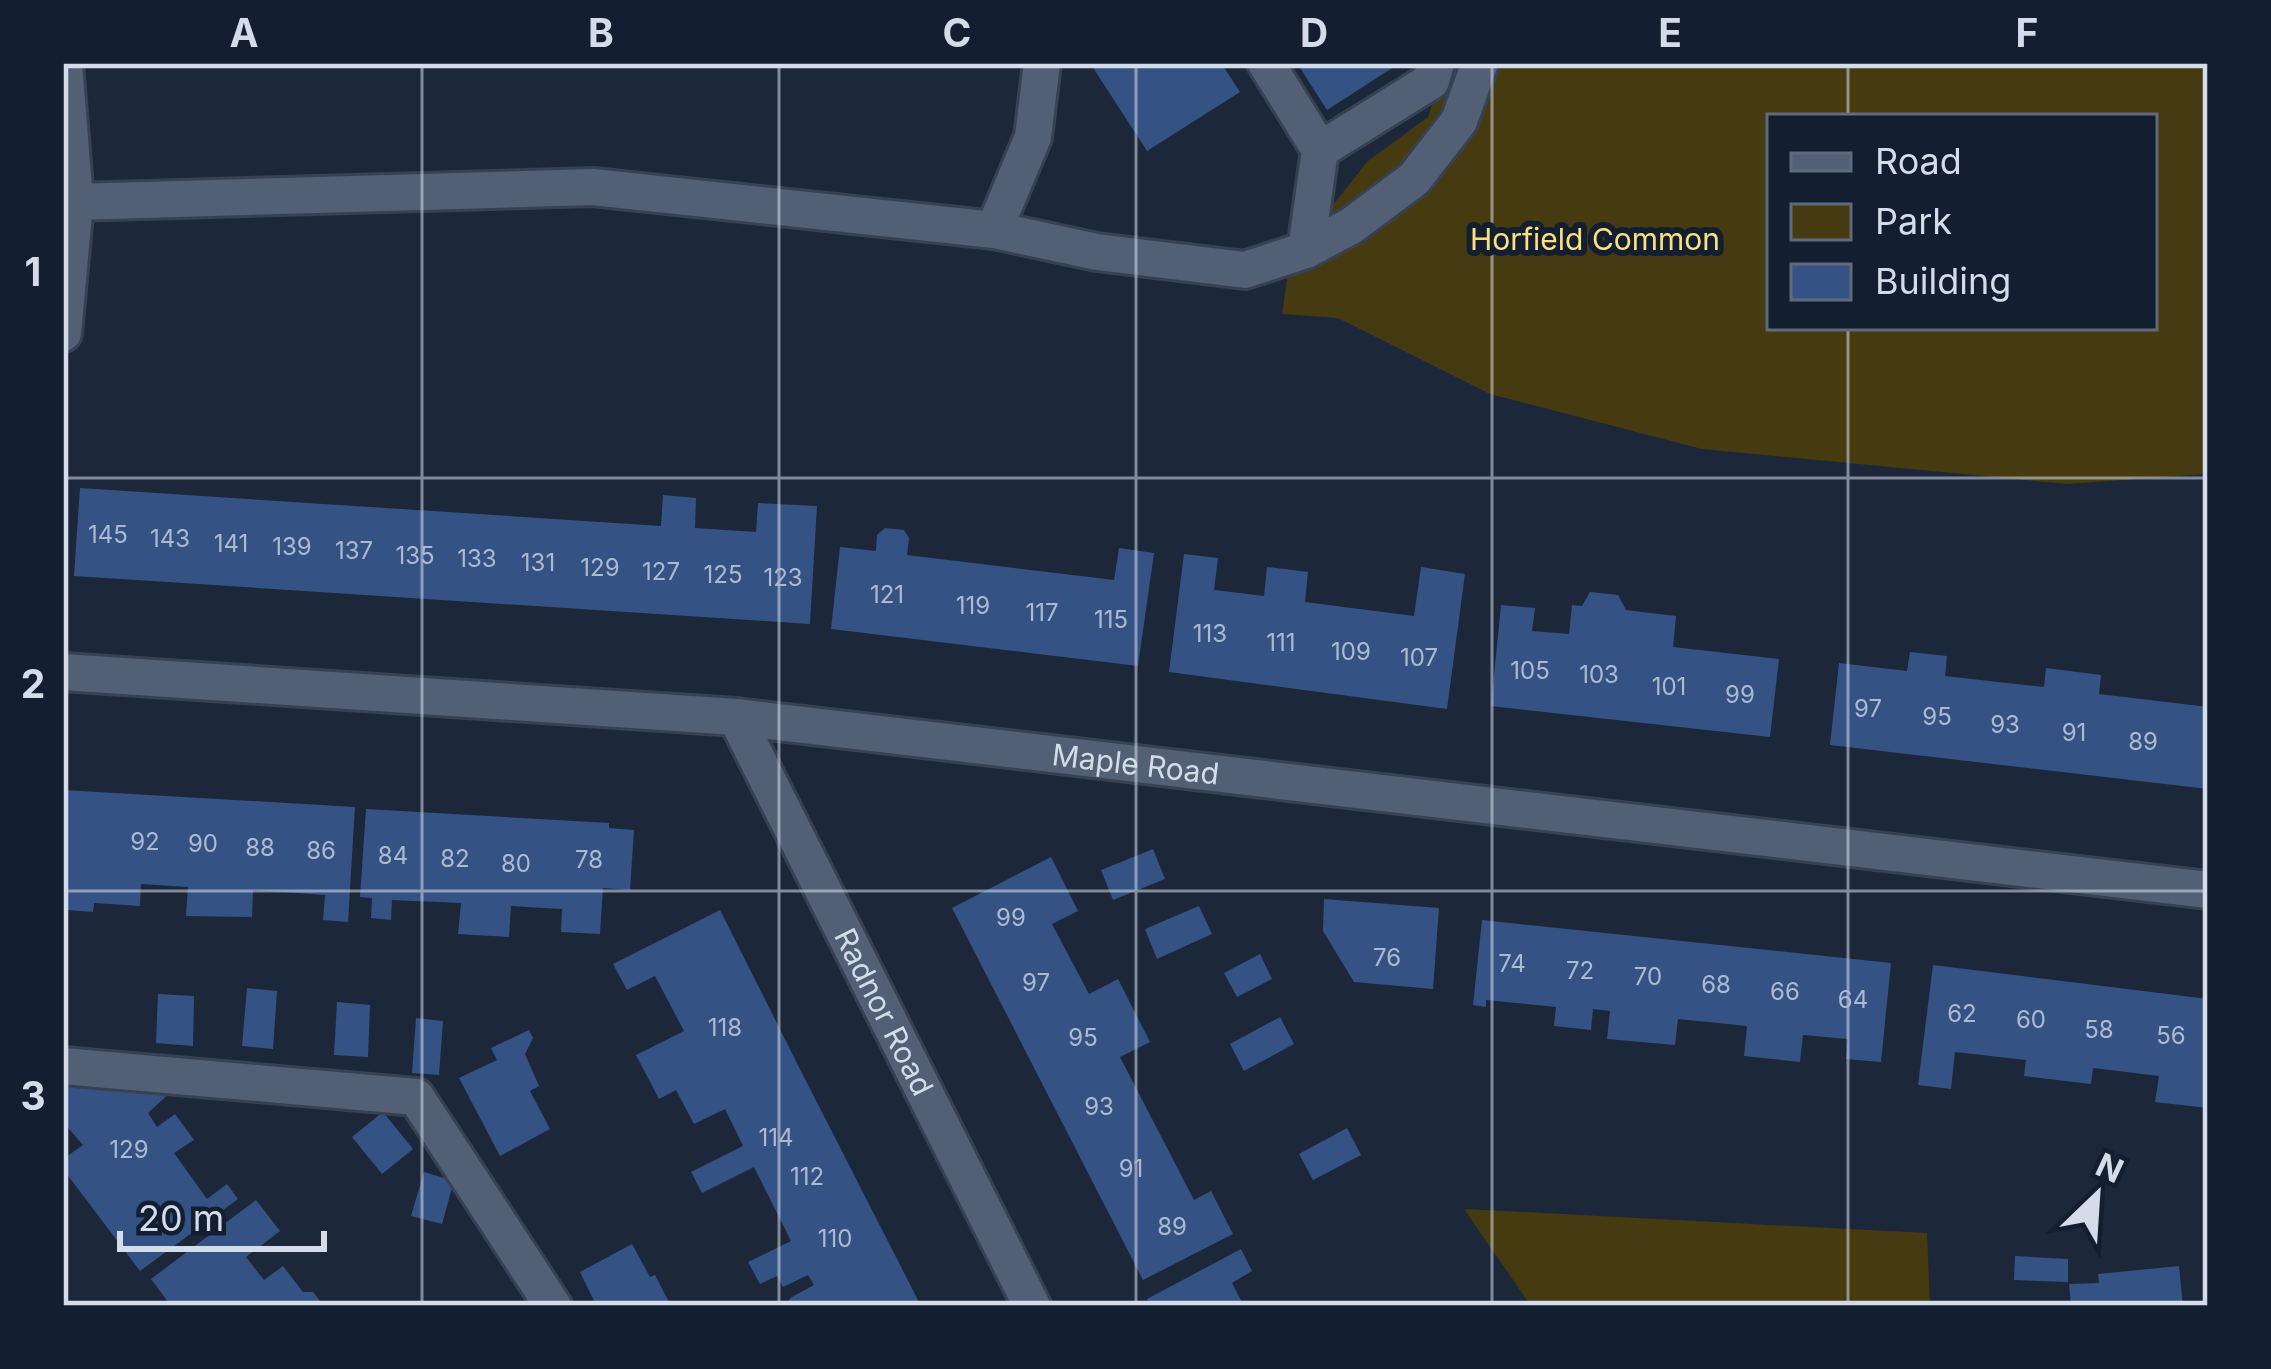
<svg xmlns="http://www.w3.org/2000/svg" width="2271" height="1369" viewBox="0 0 2271 1369" font-family="Inter,sans-serif">
<style>
.green{fill:#463b10;fill-rule:evenodd}
.building{fill:#355285}
.lines{fill:none;stroke-linecap:round;stroke-linejoin:round}
.lane-casing{stroke:#374151;stroke-width:42}
.street-casing{stroke:#374151;stroke-width:42}
.lane{stroke:#525f74;stroke-width:36}
.street{stroke:#525f74;stroke-width:36}
.grid{fill:none;stroke:#d4dce9;stroke-width:3;stroke-opacity:0.55}
.labels{text-anchor:middle;dominant-baseline:central;stroke-width:12;stroke-linejoin:round;paint-order:stroke}
.number-label{font-size:24px;fill:#acbad0}
.park-label{font-size:30px;fill:#fce07f;stroke:#131e30}
.street-label{font-size:30px;fill:#d4dce9;stroke:#131e30}
.neatline{fill:none;stroke:#d4dce9;stroke-width:4.5}
.grid-label{font-size:39px;text-anchor:middle;font-weight:bold;fill:#d4dce9}
</style>
<rect width="100%" height="100%" fill="#1c273a"/>
<path class="green" d="M 1447,63 L 2208,63 L 2208,474 L 2067,484 L 1702,449 L 1490,394 L 1338,318 L 1282,314 L 1290,259 L 1368,161 L 1428,117 ZM 1770,117 L 2154,117 L 2154,327 L 1770,327 Z
M 1464,1209 L 1927,1233 L 1930,1306 L 1531,1306 Z"/>
<path class="building" d="M 1090,63 L 1221,63 L 1240,92 L 1147,151 Z
M 1297,63 L 1400,63 L 1327,110 Z
M 80,488 L 661,526 L 663,495 L 696,498 L 695,528 L 756,532 L 758,503 L 817,506 L 810,624 L 74,576 Z
M 885,528 L 904,530 L 909,538 L 907,555 L 1114,580 L 1119,548 L 1154,553 L 1138,666 L 831,629 L 840,547 L 876,551 L 877,535 Z
M 1184,554 L 1218,558 L 1214,590 L 1264,596 L 1267,567 L 1308,572 L 1305,602 L 1414,616 L 1421,567 L 1465,574 L 1447,709 L 1169,672 Z
M 1590,592 L 1618,595 L 1626,610 L 1676,616 L 1673,647 L 1779,659 L 1770,737 L 1491,706 L 1501,605 L 1535,608 L 1532,631 L 1569,634 L 1572,605 L 1582,606 Z
M 1910,652 L 1947,656 L 1945,676 L 2044,687 L 2046,668 L 2101,675 L 2099,694 L 2208,707 L 2208,789 L 1830,745 L 1839,663 L 1907,671 Z
M 63,790 L 355,807 L 348,922 L 323,920 L 325,895 L 253,890 L 252,917 L 186,916 L 188,887 L 141,884 L 140,906 L 94,903 L 93,912 L 68,910 Z
M 366,809 L 609,823 L 609,828 L 634,830 L 630,890 L 603,888 L 600,934 L 561,932 L 562,909 L 543,908 L 511,906 L 509,937 L 458,934 L 461,903 L 392,900 L 391,920 L 371,918 L 372,898 L 360,897 Z
M 1153,849 L 1165,879 L 1113,900 L 1101,870 Z
M 1051,857 L 1078,911 L 1052,924 L 1089,994 L 1118,979 L 1150,1042 L 1120,1057 L 1194,1200 L 1211,1191 L 1233,1234 L 1143,1280 L 952,908 Z
M 1324,899 L 1439,908 L 1433,989 L 1354,982 L 1323,931 Z
M 1199,906 L 1212,934 L 1157,959 L 1145,929 Z
M 720,910 L 804,1077 L 921,1306 L 786,1306 L 790,1298 L 814,1285 L 808,1275 L 783,1287 L 777,1276 L 760,1284 L 748,1262 L 791,1241 L 754,1167 L 702,1193 L 691,1172 L 743,1146 L 725,1109 L 694,1124 L 676,1090 L 659,1099 L 636,1055 L 684,1031 L 655,976 L 627,990 L 613,964 Z
M 1482,920 L 1891,963 L 1881,1062 L 1846,1059 L 1848,1039 L 1803,1035 L 1800,1062 L 1744,1056 L 1747,1026 L 1678,1019 L 1675,1045 L 1607,1039 L 1610,1011 L 1593,1009 L 1591,1030 L 1554,1026 L 1556,1007 L 1486,1000 L 1486,1007 L 1473,1005 Z
M 1260,954 L 1272,979 L 1237,997 L 1224,973 Z
M 1933,965 L 2208,999 L 2208,1108 L 2155,1102 L 2159,1076 L 2093,1068 L 2091,1084 L 2024,1076 L 2026,1060 L 1955,1052 L 1951,1089 L 1918,1085 Z
M 247,988 L 277,991 L 273,1049 L 242,1046 Z
M 158,994 L 194,996 L 193,1046 L 156,1043 Z
M 337,1002 L 370,1005 L 368,1057 L 334,1055 Z
M 1280,1017 L 1294,1044 L 1244,1071 L 1230,1044 Z
M 416,1018 L 443,1021 L 439,1075 L 412,1073 Z
M 529,1030 L 533,1038 L 525,1054 L 539,1086 L 530,1091 L 550,1129 L 500,1156 L 459,1078 L 497,1060 L 491,1048 Z
M 63,1080 L 173,1090 L 148,1113 L 157,1127 L 175,1114 L 194,1140 L 174,1153 L 207,1199 L 227,1184 L 238,1199 L 140,1271 L 63,1169 L 63,1159 L 83,1145 L 63,1122 Z
M 383,1112 L 413,1149 L 382,1174 L 352,1137 Z
M 1347,1128 L 1361,1155 L 1313,1180 L 1299,1154 Z
M 424,1172 L 454,1181 L 442,1224 L 411,1216 Z
M 256,1200 L 280,1231 L 246,1257 L 264,1280 L 283,1266 L 303,1292 L 313,1292 L 324,1306 L 171,1306 L 151,1279 Z
M 632,1244 L 650,1277 L 655,1275 L 671,1306 L 596,1305 L 580,1272 Z
M 1241,1249 L 1252,1271 L 1232,1283 L 1244,1306 L 1150,1306 L 1147,1299 Z
M 2015,1256 L 2068,1259 L 2068,1282 L 2014,1280 Z
M 2179,1266 L 2183,1306 L 2071,1306 L 2069,1284 L 2099,1283 L 2098,1274 Z"/>
<g class="lines">
<defs>
<path id="lane" d="M 1266,63 L 1320,150
M 75,202 L 593,187 L 994,230 L 1097,252 L 1245,270 L 1306,250 L 1351,226 L 1414,179 L 1459,121 L 1480,63
M 994,230 L 1033,137 L 1042,63
M 1306,250 L 1320,150 L 1431,81 L 1436,63
M 63,333 L 75,202 L 64,63
M 63,1066 L 416,1097 L 553,1306"/>
<g id="street">
<path id="s1" d="M 63,672 L 736,717 L 2208,890"/>
<path id="s2" d="M 736,717 L 1032,1306"/>
</g>
</defs>
<use href="#lane" class="lane-casing"/>
<use href="#street" class="street-casing"/>
<use href="#lane" class="lane"/>
<use href="#street" class="street"/>
</g>
<path class="grid" d="M 422,63 L 422,1306M 779,63 L 779,1306M 1136,63 L 1136,1306M 1492,63 L 1492,1306M 1848,63 L 1848,117M 1848,327 L 1848,1306M 63,478 L 2208,478M 63,891 L 2208,891"/>
<g class="labels">
<g class="number-label">
<text x="108" y="534">145</text>
<text x="170" y="538">143</text>
<text x="231" y="543">141</text>
<text x="292" y="546">139</text>
<text x="354" y="550">137</text>
<text x="415" y="555">135</text>
<text x="477" y="558">133</text>
<text x="538" y="562">131</text>
<text x="600" y="567">129</text>
<text x="661" y="571">127</text>
<text x="723" y="574">125</text>
<text x="783" y="577">123</text>
<text x="887" y="594">121</text>
<text x="973" y="605">119</text>
<text x="1042" y="612">117</text>
<text x="1111" y="619">115</text>
<text x="1210" y="633">113</text>
<text x="1281" y="642">111</text>
<text x="1351" y="651">109</text>
<text x="1419" y="657">107</text>
<text x="1530" y="670">105</text>
<text x="1599" y="674">103</text>
<text x="1669" y="686">101</text>
<text x="1740" y="694">99</text>
<text x="1868" y="708">97</text>
<text x="1937" y="716">95</text>
<text x="2005" y="724">93</text>
<text x="2074" y="732">91</text>
<text x="2143" y="741">89</text>
<text x="145" y="841">92</text>
<text x="203" y="843">90</text>
<text x="260" y="847">88</text>
<text x="321" y="850">86</text>
<text x="393" y="855">84</text>
<text x="455" y="858">82</text>
<text x="589" y="859">78</text>
<text x="516" y="863">80</text>
<text x="1011" y="917">99</text>
<text x="1387" y="957">76</text>
<text x="1512" y="963">74</text>
<text x="1580" y="970">72</text>
<text x="1648" y="976">70</text>
<text x="1036" y="982">97</text>
<text x="1716" y="984">68</text>
<text x="1785" y="991">66</text>
<text x="1853" y="999">64</text>
<text x="1962" y="1013">62</text>
<text x="2031" y="1019">60</text>
<text x="725" y="1027">118</text>
<text x="2099" y="1029">58</text>
<text x="2171" y="1035">56</text>
<text x="1083" y="1037">95</text>
<text x="1099" y="1106">93</text>
<text x="776" y="1137">114</text>
<text x="129" y="1149">129</text>
<text x="1131" y="1168">91</text>
<text x="807" y="1176">112</text>
<text x="1172" y="1226">89</text>
<text x="835" y="1238">110</text>
</g>
<g class="park-label">
<text x="1595" y="239">Horfield Common</text>
</g>
<g class="street-label">
<text stroke="none"><textPath href="#s1" startOffset="1077">Maple Road</textPath></text>
<text stroke="none"><textPath href="#s2" startOffset="330">Radnor Road</textPath></text>
</g>
</g>
<rect width="2271" height="1369" fill="none" stroke="#131e30" stroke-width="132"/>
<rect x="1767" y="114" width="390" height="216" fill="#131e30" stroke="#606a7a" stroke-width="3"/>
<rect x="1791" y="153" width="60" height="18" fill="#525f74" stroke="#606a7a" stroke-width="3"/>
<text x="1875" y="174" font-size="36" fill="#d4dce9">Road</text>
<rect x="1791" y="204" width="60" height="36" fill="#463b10" stroke="#606a7a" stroke-width="3"/>
<text x="1875" y="234" font-size="36" fill="#d4dce9">Park</text>
<rect x="1791" y="264" width="60" height="36" fill="#355285" stroke="#606a7a" stroke-width="3"/>
<text x="1875" y="294" font-size="36" fill="#d4dce9">Building</text>
<g transform="translate(2097 1195) rotate(25)" stroke="#131e30" stroke-width="9" paint-order="stroke">
<path d="M0-9L21 45L0 30L-21 45Z" fill="#d4dce9"/>
<text y="-18" font-size="33" font-weight="bold" text-anchor="middle" fill="#d4dce9">N</text>
</g>
<path d="M120 1231v18h204v-18" fill="none" stroke="#d4dce9" stroke-width="6"/>
<text x="138" y="1231" font-size="36" fill="#d4dce9" stroke="#131e30" stroke-width="9" paint-order="stroke">20 m</text>
<rect x="66" y="66" width="2139" height="1237" class="neatline"/>
<g class="grid-label">
<text x="244" y="47">A</text>
<text x="601" y="47">B</text>
<text x="957" y="47">C</text>
<text x="1314" y="47">D</text>
<text x="1670" y="47">E</text>
<text x="2027" y="47">F</text>
<text x="33" y="286">1</text>
<text x="33" y="698">2</text>
<text x="33" y="1110">3</text>
</g>
</svg>
